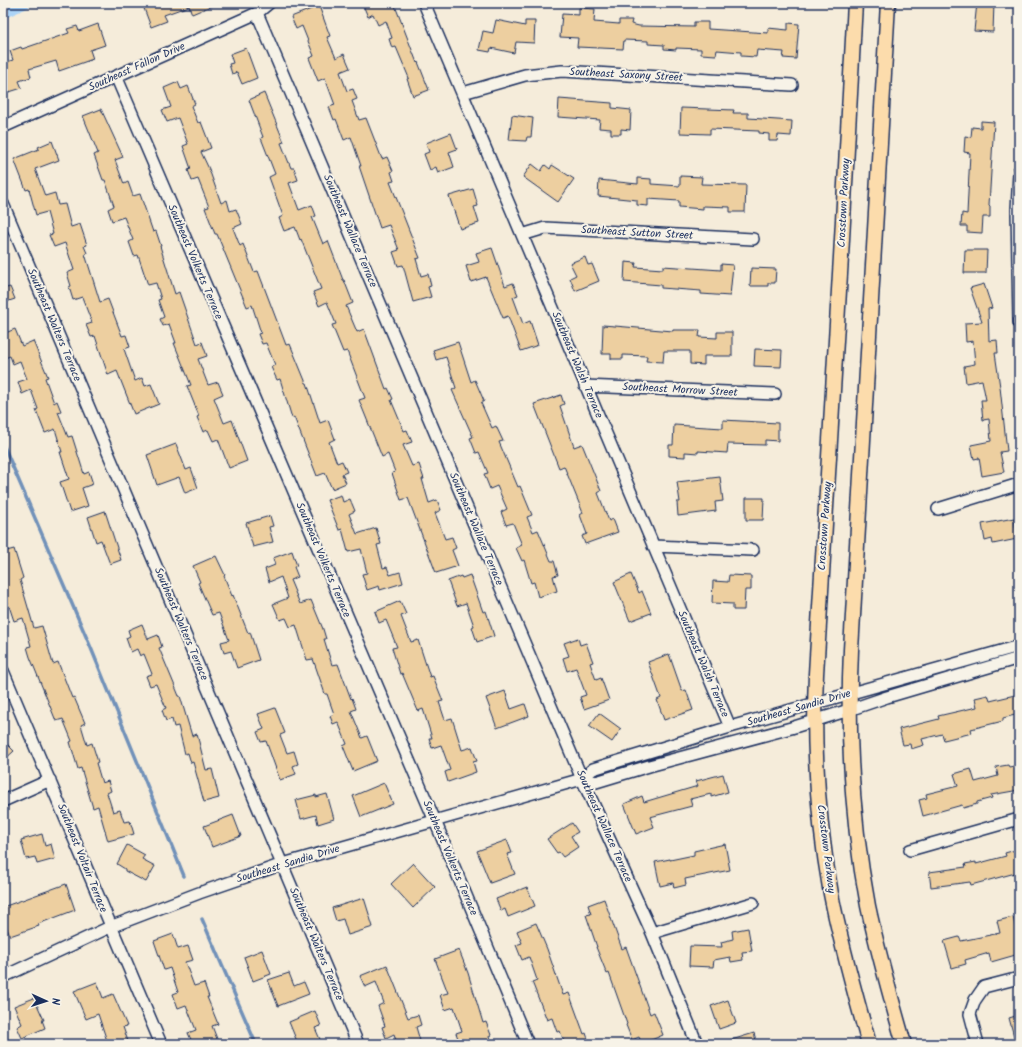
<svg xmlns="http://www.w3.org/2000/svg" width="1022" height="1047" viewBox="0 0 1022 1047" font-family="Kalam,sans-serif">
<style>
.lines{fill:none;stroke-linecap:round;stroke-linejoin:round}
.stream{stroke:#7191b9;stroke-width:3.5}
.canal{stroke:#abd3f6;stroke-width:11}
.building{fill:#edcfa0;stroke:#1b2f5e}
.minor-casing{stroke:#1b2f5e;stroke-width:14}
.major-casing{stroke:#1b2f5e;stroke-width:17}
.minor{stroke:#f7f3e8;stroke-width:11}
.major{stroke:#fcdcac;stroke-width:14}
.labels{text-anchor:middle;dominant-baseline:central;stroke-width:4;stroke-linejoin:round;paint-order:stroke}
.street-label{font-size:11px;fill:#1b2f5e;stroke:#f7f3e8}
</style>
<rect width="100%" height="100%" fill="#f5ecda"/>
<filter id="ink" filterUnits="userSpaceOnUse"><feTurbulence type="fractalNoise" baseFrequency=".025" numOctaves="2"/><feDisplacementMap in="SourceGraphic" scale="8" xChannelSelector="R" yChannelSelector="G"/><feConvolveMatrix kernelMatrix="1 2 1 2 8 2 1 2 1" color-interpolation-filters="sRGB"/></filter>
<g filter="url(#ink)">
<g class="lines">
<path class="stream" d="M 3,444 L 91,648 L 184,876
M 202,919 L 256,1044"/>
<path class="canal" d="M 3,13 L 25,3"/>
</g>
<path class="building" d="M 142,3 L 218,3 L 192,14 L 189,6 L 164,15 L 167,21 L 151,27 Z
M 368,3 L 394,3 L 417,63 L 418,62 L 429,90 L 413,96 L 407,79 L 409,78 L 396,47 L 392,48 L 389,39 L 392,38 L 386,21 L 378,25 L 373,14 L 368,17 L 363,5 Z
M 977,3 L 994,3 L 993,32 L 974,31 Z
M 319,6 L 330,36 L 327,37 L 336,58 L 344,54 L 350,68 L 340,72 L 347,91 L 353,89 L 357,99 L 352,101 L 359,120 L 366,118 L 382,159 L 387,157 L 393,171 L 391,172 L 394,181 L 390,182 L 420,258 L 416,259 L 421,276 L 428,274 L 431,286 L 428,287 L 431,297 L 413,302 L 403,265 L 398,266 L 393,252 L 399,250 L 389,225 L 380,228 L 359,166 L 361,166 L 351,137 L 344,140 L 336,119 L 334,120 L 329,107 L 335,105 L 325,78 L 318,81 L 309,58 L 314,56 L 302,26 L 296,29 L 291,17 Z
M 579,8 L 595,9 L 594,22 L 619,24 L 619,20 L 632,20 L 631,24 L 639,26 L 694,27 L 694,22 L 708,22 L 708,29 L 768,33 L 768,28 L 788,30 L 788,23 L 799,24 L 796,59 L 783,58 L 784,52 L 757,50 L 756,57 L 741,56 L 741,52 L 717,50 L 716,55 L 701,54 L 701,49 L 676,48 L 676,50 L 664,49 L 664,45 L 648,44 L 648,41 L 624,40 L 623,49 L 577,47 L 578,38 L 560,37 L 562,14 L 579,15 Z
M 496,20 L 525,26 L 525,21 L 535,21 L 534,43 L 516,42 L 514,53 L 491,48 L 490,52 L 479,50 L 483,31 L 493,33 Z
M 98,24 L 105,45 L 90,50 L 93,59 L 59,71 L 56,61 L 29,69 L 31,77 L 19,81 L 22,88 L 6,93 L 3,84 L 3,63 L 13,60 L 10,51 L 21,47 L 22,49 L 69,33 L 67,29 L 77,26 L 79,31 Z
M 246,48 L 257,78 L 242,84 L 237,72 L 232,74 L 229,64 L 233,63 L 230,54 Z
M 178,82 L 181,89 L 188,86 L 195,104 L 191,106 L 198,123 L 201,122 L 211,148 L 201,152 L 209,169 L 221,203 L 227,200 L 230,211 L 236,209 L 242,224 L 233,228 L 240,246 L 243,244 L 254,272 L 258,271 L 286,345 L 290,344 L 306,383 L 307,383 L 320,423 L 328,420 L 335,439 L 329,442 L 337,463 L 342,461 L 347,472 L 342,474 L 346,483 L 332,489 L 325,473 L 317,476 L 294,417 L 292,418 L 280,379 L 277,380 L 271,367 L 275,365 L 266,343 L 262,344 L 258,334 L 261,333 L 252,305 L 247,307 L 217,234 L 215,234 L 205,208 L 209,207 L 198,179 L 192,181 L 188,170 L 191,169 L 183,146 L 188,144 L 178,118 L 167,122 L 162,110 L 171,107 L 164,88 Z
M 264,93 L 284,142 L 281,143 L 291,168 L 294,168 L 298,180 L 289,183 L 299,210 L 312,205 L 316,216 L 312,217 L 323,244 L 328,241 L 343,280 L 344,280 L 353,303 L 346,306 L 357,332 L 364,329 L 386,389 L 388,388 L 393,399 L 391,400 L 404,431 L 407,430 L 412,442 L 403,445 L 412,466 L 419,464 L 424,479 L 422,479 L 429,503 L 437,500 L 441,510 L 435,513 L 445,539 L 452,537 L 456,548 L 452,550 L 458,566 L 436,573 L 408,498 L 401,500 L 392,473 L 395,472 L 388,454 L 382,457 L 376,442 L 359,400 L 365,398 L 347,351 L 343,352 L 332,325 L 336,324 L 327,302 L 319,306 L 313,292 L 321,289 L 301,239 L 300,240 L 295,227 L 284,231 L 279,218 L 283,216 L 269,177 L 275,174 L 261,138 L 263,137 L 249,100 Z
M 559,99 L 612,103 L 612,108 L 631,110 L 630,130 L 621,129 L 621,134 L 611,134 L 611,129 L 599,128 L 600,120 L 558,117 Z
M 681,108 L 734,110 L 733,113 L 748,113 L 748,118 L 792,121 L 791,136 L 778,135 L 777,141 L 769,141 L 769,134 L 759,133 L 759,131 L 710,129 L 710,134 L 680,133 Z
M 101,109 L 123,157 L 115,160 L 124,184 L 128,182 L 133,196 L 140,194 L 153,232 L 156,231 L 161,246 L 160,246 L 175,294 L 179,292 L 197,344 L 202,342 L 207,356 L 198,359 L 208,385 L 218,382 L 223,394 L 214,398 L 224,423 L 232,420 L 247,461 L 229,468 L 218,439 L 213,441 L 208,430 L 203,432 L 197,417 L 199,416 L 187,386 L 191,385 L 174,343 L 176,343 L 169,324 L 163,326 L 160,319 L 164,317 L 158,300 L 161,299 L 156,283 L 148,285 L 138,255 L 134,256 L 129,242 L 133,240 L 124,217 L 112,221 L 108,209 L 114,206 L 105,180 L 103,180 L 94,155 L 98,153 L 83,116 Z
M 512,115 L 533,118 L 531,137 L 527,137 L 526,141 L 509,140 Z
M 981,121 L 994,122 L 989,205 L 990,206 L 990,217 L 983,217 L 982,233 L 967,232 L 967,226 L 961,226 L 962,213 L 967,214 L 970,153 L 964,152 L 965,136 L 971,137 L 972,127 L 981,128 Z
M 451,133 L 457,149 L 449,152 L 454,167 L 438,173 L 436,167 L 430,170 L 424,154 L 429,152 L 426,143 Z
M 52,141 L 59,160 L 35,169 L 45,196 L 55,193 L 58,205 L 65,204 L 71,227 L 80,224 L 87,245 L 84,246 L 87,253 L 85,254 L 100,302 L 108,299 L 122,336 L 126,335 L 130,347 L 124,349 L 135,381 L 142,378 L 145,386 L 151,384 L 159,404 L 134,414 L 117,371 L 108,375 L 95,336 L 91,337 L 86,325 L 92,323 L 82,297 L 73,300 L 69,287 L 71,286 L 67,273 L 74,270 L 65,243 L 54,247 L 49,235 L 53,234 L 47,212 L 36,215 L 29,189 L 26,190 L 14,159 L 39,149 L 38,147 Z
M 532,164 L 541,171 L 545,165 L 550,169 L 552,165 L 574,179 L 558,202 L 523,177 Z
M 680,176 L 702,177 L 701,184 L 746,185 L 745,212 L 730,212 L 730,207 L 703,206 L 703,209 L 679,207 L 679,201 L 648,199 L 648,206 L 637,205 L 637,200 L 598,196 L 599,180 L 638,184 L 638,178 L 651,179 L 651,184 L 680,186 Z
M 473,189 L 478,206 L 474,207 L 479,223 L 460,229 L 449,196 Z
M 492,248 L 505,286 L 513,283 L 518,295 L 513,297 L 523,324 L 530,321 L 538,345 L 521,351 L 508,316 L 503,318 L 486,277 L 471,282 L 466,266 L 479,262 L 476,253 Z
M 965,250 L 987,250 L 986,273 L 964,273 Z
M 585,257 L 588,265 L 592,264 L 599,281 L 575,291 L 570,278 L 576,275 L 570,263 Z
M 625,262 L 636,263 L 635,267 L 663,269 L 663,266 L 721,270 L 721,264 L 733,265 L 730,296 L 701,294 L 701,291 L 661,288 L 661,285 L 624,282 Z
M 751,268 L 776,269 L 775,283 L 768,283 L 768,286 L 750,286 Z
M 984,284 L 992,308 L 988,309 L 989,341 L 997,340 L 998,353 L 995,353 L 1000,387 L 1007,451 L 1000,452 L 1004,472 L 982,476 L 979,458 L 974,459 L 971,445 L 991,441 L 989,419 L 983,420 L 981,400 L 986,400 L 982,380 L 966,383 L 964,366 L 975,364 L 973,341 L 966,342 L 965,323 L 982,322 L 970,288 Z
M 10,287 L 15,299 L 3,303 L 3,289 Z
M 603,325 L 673,331 L 673,330 L 700,330 L 699,337 L 717,338 L 717,332 L 732,332 L 732,356 L 704,356 L 704,365 L 690,364 L 690,351 L 664,351 L 663,362 L 646,361 L 647,356 L 623,355 L 623,359 L 611,359 L 611,354 L 602,354 Z
M 15,329 L 22,346 L 33,341 L 48,377 L 45,378 L 54,403 L 57,401 L 61,411 L 58,412 L 68,437 L 72,436 L 84,474 L 89,472 L 93,484 L 82,488 L 88,506 L 70,512 L 60,482 L 69,479 L 60,452 L 62,452 L 55,429 L 45,433 L 36,410 L 38,409 L 31,390 L 22,394 L 18,382 L 27,379 L 20,361 L 13,364 L 10,356 L 5,358 L 3,352 L 3,334 Z
M 458,342 L 471,382 L 475,380 L 484,401 L 481,403 L 492,428 L 496,426 L 503,441 L 499,442 L 518,487 L 520,486 L 532,515 L 527,517 L 533,532 L 538,530 L 551,561 L 554,561 L 558,575 L 553,576 L 557,591 L 538,597 L 534,582 L 531,583 L 524,560 L 522,561 L 516,548 L 522,545 L 513,523 L 506,525 L 501,512 L 507,509 L 497,486 L 490,489 L 484,474 L 488,473 L 479,452 L 476,453 L 470,438 L 473,437 L 452,390 L 456,388 L 446,357 L 436,360 L 433,350 Z
M 755,349 L 782,350 L 781,367 L 754,366 Z
M 561,395 L 564,404 L 560,406 L 574,447 L 582,444 L 601,491 L 598,493 L 609,521 L 613,519 L 618,532 L 585,544 L 582,536 L 587,534 L 580,515 L 583,513 L 564,466 L 559,468 L 534,404 Z
M 723,420 L 778,423 L 778,441 L 765,440 L 765,445 L 728,444 L 727,453 L 698,451 L 698,453 L 685,452 L 685,457 L 669,456 L 669,445 L 673,445 L 674,425 L 723,428 Z
M 176,444 L 186,470 L 191,468 L 198,488 L 185,493 L 179,477 L 157,485 L 147,455 Z
M 720,477 L 723,501 L 715,502 L 716,511 L 678,516 L 677,502 L 680,502 L 677,482 Z
M 341,495 L 343,502 L 350,499 L 355,511 L 349,514 L 357,534 L 376,528 L 381,544 L 377,545 L 383,568 L 387,567 L 390,575 L 400,572 L 403,583 L 380,590 L 379,586 L 367,590 L 362,574 L 367,573 L 361,549 L 348,552 L 342,529 L 339,530 L 327,500 Z
M 746,498 L 764,498 L 763,520 L 746,520 Z
M 105,511 L 121,560 L 110,564 L 101,540 L 96,542 L 88,517 Z
M 270,516 L 273,526 L 269,527 L 273,542 L 253,547 L 246,523 Z
M 1014,518 L 1017,539 L 993,544 L 992,539 L 985,541 L 982,524 Z
M 14,549 L 23,578 L 20,580 L 34,628 L 42,626 L 53,664 L 58,662 L 72,698 L 74,697 L 85,723 L 81,725 L 87,745 L 92,743 L 98,762 L 96,763 L 102,783 L 108,781 L 111,791 L 107,793 L 113,812 L 120,810 L 124,822 L 130,821 L 134,834 L 108,841 L 98,806 L 93,808 L 81,768 L 78,769 L 70,742 L 72,741 L 63,719 L 56,721 L 30,657 L 27,647 L 31,646 L 23,618 L 14,621 L 3,588 L 3,552 Z
M 292,551 L 297,566 L 294,567 L 298,577 L 290,580 L 300,604 L 311,600 L 323,629 L 326,639 L 324,639 L 332,665 L 338,664 L 351,699 L 352,698 L 356,709 L 351,711 L 362,738 L 367,736 L 377,761 L 353,771 L 343,746 L 347,744 L 338,722 L 333,724 L 330,716 L 334,714 L 327,694 L 325,694 L 313,659 L 307,660 L 296,625 L 290,627 L 286,618 L 280,620 L 273,604 L 288,598 L 281,577 L 269,582 L 265,569 L 275,565 L 273,558 Z
M 216,556 L 225,575 L 224,576 L 232,596 L 233,595 L 248,633 L 250,632 L 259,660 L 237,668 L 231,651 L 224,653 L 221,642 L 229,640 L 219,613 L 212,615 L 198,583 L 200,582 L 193,566 Z
M 631,574 L 639,593 L 642,591 L 651,613 L 630,621 L 614,582 Z
M 470,575 L 483,612 L 486,611 L 494,636 L 477,642 L 472,627 L 474,626 L 466,603 L 457,606 L 448,581 L 461,576 L 462,578 Z
M 729,575 L 751,576 L 751,590 L 745,590 L 744,610 L 733,610 L 733,604 L 712,603 L 713,581 L 728,582 Z
M 400,601 L 406,614 L 401,616 L 411,642 L 418,640 L 430,677 L 433,676 L 443,701 L 439,702 L 445,720 L 452,718 L 462,750 L 472,747 L 477,761 L 473,762 L 476,772 L 448,782 L 445,772 L 450,770 L 441,745 L 432,748 L 429,738 L 432,738 L 423,709 L 418,711 L 402,673 L 400,674 L 392,648 L 397,647 L 386,620 L 379,623 L 375,612 Z
M 142,624 L 148,639 L 158,635 L 162,647 L 159,648 L 179,696 L 180,696 L 192,736 L 197,734 L 206,770 L 212,769 L 219,798 L 204,802 L 193,762 L 191,763 L 188,753 L 185,754 L 178,726 L 174,727 L 172,719 L 166,721 L 162,710 L 166,708 L 156,684 L 150,686 L 146,676 L 152,674 L 144,654 L 140,656 L 137,649 L 131,652 L 126,638 L 130,636 L 128,630 Z
M 578,638 L 580,645 L 586,643 L 593,662 L 590,663 L 596,680 L 601,678 L 609,700 L 584,709 L 580,697 L 586,695 L 576,668 L 567,671 L 563,658 L 569,656 L 564,643 Z
M 669,654 L 682,691 L 686,690 L 693,710 L 664,720 L 657,700 L 661,698 L 648,662 Z
M 505,691 L 511,709 L 525,704 L 529,716 L 497,728 L 486,698 Z
M 1019,694 L 1019,714 L 1003,718 L 1003,721 L 971,729 L 972,733 L 944,740 L 942,734 L 922,739 L 924,745 L 911,749 L 910,744 L 903,745 L 899,729 L 939,719 L 938,716 L 977,707 L 975,698 L 988,695 L 990,701 Z
M 275,708 L 285,733 L 280,735 L 287,753 L 294,751 L 298,764 L 293,766 L 296,774 L 280,780 L 266,741 L 261,742 L 257,732 L 264,729 L 258,714 Z
M 599,713 L 621,729 L 612,742 L 589,726 Z
M 3,740 L 14,751 L 3,761 Z
M 1008,765 L 1009,767 L 1019,765 L 1019,790 L 991,795 L 992,798 L 977,802 L 977,804 L 963,808 L 962,805 L 923,816 L 919,800 L 927,798 L 926,794 L 958,786 L 954,774 L 971,769 L 975,782 L 998,776 L 996,767 Z
M 723,774 L 728,792 L 711,797 L 711,794 L 690,799 L 692,806 L 650,817 L 654,827 L 636,834 L 624,804 L 642,796 L 644,802 L 698,786 L 696,781 Z
M 384,783 L 393,804 L 361,817 L 353,796 Z
M 327,794 L 334,819 L 318,824 L 316,815 L 301,819 L 296,800 L 316,795 L 316,797 Z
M 233,815 L 241,836 L 212,847 L 204,826 Z
M 572,823 L 578,832 L 571,836 L 578,847 L 563,857 L 559,852 L 557,853 L 547,839 Z
M 42,834 L 45,846 L 51,844 L 55,859 L 37,864 L 35,857 L 26,859 L 21,840 Z
M 507,840 L 512,853 L 507,854 L 515,874 L 490,883 L 477,851 Z
M 725,844 L 730,870 L 685,879 L 686,885 L 674,888 L 673,883 L 660,886 L 655,862 L 670,859 L 670,860 L 694,855 L 694,851 Z
M 127,845 L 145,855 L 142,859 L 155,866 L 146,882 L 125,871 L 125,869 L 117,864 Z
M 1019,849 L 1019,872 L 971,885 L 970,882 L 931,887 L 929,872 L 966,867 L 965,864 L 976,862 L 976,864 L 1006,856 L 1005,853 Z
M 413,863 L 435,887 L 413,908 L 391,884 Z
M 66,884 L 75,910 L 38,924 L 39,926 L 10,936 L 3,918 L 3,907 Z
M 527,887 L 535,906 L 508,917 L 505,909 L 501,911 L 496,899 Z
M 364,898 L 373,927 L 348,935 L 343,919 L 336,921 L 332,908 Z
M 604,899 L 622,949 L 626,947 L 650,1014 L 654,1012 L 663,1035 L 642,1044 L 639,1037 L 632,1040 L 626,1025 L 627,1024 L 609,973 L 607,974 L 596,947 L 597,947 L 586,915 L 591,914 L 588,905 Z
M 1013,917 L 1019,941 L 1019,954 L 991,962 L 989,953 L 965,960 L 966,964 L 952,968 L 944,941 L 959,937 L 961,941 L 1000,933 L 997,921 Z
M 536,923 L 547,949 L 563,995 L 569,993 L 584,1034 L 586,1033 L 589,1042 L 583,1044 L 565,1044 L 560,1031 L 557,1032 L 552,1018 L 547,1020 L 532,982 L 537,980 L 529,957 L 522,960 L 516,945 L 522,943 L 517,931 Z
M 748,928 L 752,951 L 742,952 L 743,960 L 731,962 L 730,957 L 714,960 L 713,967 L 689,966 L 690,946 L 722,947 L 721,942 L 733,939 L 732,931 Z
M 173,934 L 178,949 L 188,946 L 193,960 L 185,962 L 194,986 L 204,983 L 209,997 L 207,997 L 218,1024 L 212,1026 L 219,1044 L 193,1044 L 188,1033 L 196,1030 L 186,1005 L 178,1008 L 173,994 L 178,992 L 170,968 L 164,970 L 154,941 Z
M 262,950 L 271,974 L 253,981 L 244,957 Z
M 459,950 L 468,973 L 483,1023 L 486,1022 L 491,1035 L 489,1036 L 492,1044 L 460,1044 L 456,1033 L 462,1031 L 454,1007 L 445,1010 L 440,995 L 448,993 L 435,959 Z
M 387,965 L 408,1018 L 418,1015 L 421,1025 L 416,1027 L 421,1044 L 397,1044 L 394,1034 L 386,1038 L 382,1027 L 385,1026 L 378,1006 L 384,1003 L 376,982 L 365,987 L 360,976 Z
M 289,973 L 294,986 L 304,982 L 309,994 L 278,1006 L 268,980 Z
M 97,982 L 103,998 L 113,994 L 127,1026 L 123,1027 L 129,1044 L 108,1044 L 98,1014 L 86,1019 L 74,991 Z
M 34,998 L 44,1020 L 42,1020 L 45,1028 L 22,1038 L 17,1027 L 22,1024 L 14,1006 Z
M 728,1000 L 736,1023 L 719,1029 L 711,1006 Z
M 315,1011 L 321,1026 L 315,1028 L 322,1044 L 298,1044 L 289,1022 Z
M 1019,1015 L 1019,1044 L 1016,1044 L 1009,1018 Z
M 754,1033 L 757,1044 L 725,1044 L 725,1042 Z"/>
<g class="lines">
<defs>
<path id="minor" d="M 424,3 L 730,727
M 257,13 L 582,779 L 652,933 L 697,1044
M 116,76 L 435,821 L 528,1044
M 463,93 L 525,75 L 562,71 L 792,85
M 3,127 L 257,13 L 269,3
M 1019,171 L 1017,210 L 1019,323
M 3,204 L 358,1044
M 522,235 L 545,228 L 753,239
M 585,386 L 775,394
M 938,509 L 1019,484
M 653,546 L 753,550
M 3,671 L 161,1044
M 582,779 L 593,769 L 642,754 L 730,727 L 1019,646
M 3,801 L 50,780
M 910,850 L 1019,819
M 652,933 L 753,903
M 3,977 L 110,927 L 199,893 L 283,864 L 582,779 L 596,782 L 649,766 L 791,728 L 849,710 L 887,697 L 1019,658
M 978,1044 L 970,1014 L 975,1000 L 984,987 L 1019,978"/>
<path id="major" d="M 855,3 L 841,257 L 816,674 C 813,747 818,822 831,894 C 841,945 855,994 869,1044
M 888,3 L 851,650 C 847,736 852,822 868,906 C 878,953 891,998 904,1044"/>
</defs>
<use href="#minor" class="minor-casing"/>
<use href="#major" class="major-casing"/>
<use href="#minor" class="minor"/>
<use href="#major" class="major"/>
</g>
</g>
<g class="labels">
<g class="street-label">
<text transform="translate(137 67) rotate(-24)">Southeast Fallon Drive</text>
<text transform="translate(626 75) rotate(3)">Southeast Saxony Street</text>
<text transform="translate(844 203) rotate(-87)">Crosstown Parkway</text>
<text transform="translate(350 231) rotate(67)">Southeast Wallace Terrace</text>
<text transform="translate(637 233) rotate(3)">Southeast Sutton Street</text>
<text transform="translate(195 262) rotate(67)">Southeast Volkerts Terrace</text>
<text transform="translate(54 325) rotate(67)">Southeast Walters Terrace</text>
<text transform="translate(577 365) rotate(67)">Southeast Walsh Terrace</text>
<text transform="translate(680 390) rotate(3)">Southeast Morrow Street</text>
<text transform="translate(825 526) rotate(-86)">Crosstown Parkway</text>
<text transform="translate(476 529) rotate(67)">Southeast Wallace Terrace</text>
<text transform="translate(323 560) rotate(67)">Southeast Volkerts Terrace</text>
<text transform="translate(181 624) rotate(67)">Southeast Walters Terrace</text>
<text transform="translate(703 664) rotate(67)">Southeast Walsh Terrace</text>
<text transform="translate(799 708) rotate(-16)">Southeast Sandia Drive</text>
<text transform="translate(604 826) rotate(66)">Southeast Wallace Terrace</text>
<text transform="translate(826 849) rotate(83)">Crosstown Parkway</text>
<text transform="translate(82 858) rotate(68)">Southeast Voltair Terrace</text>
<text transform="translate(450 858) rotate(67)">Southeast Volkerts Terrace</text>
<text transform="translate(288 864) rotate(-17)">Southeast Sandia Drive</text>
<text transform="translate(316 944) rotate(67)">Southeast Walters Terrace</text>
</g>
</g>
<rect width="1022" height="1047" fill="none" stroke="#f7f3e8" stroke-width="16"/>
<rect x="8" y="8" width="1006" height="1031" fill="none" stroke="#1b2f5e" stroke-width="1.5" filter="url(#ink)"/>
<g transform="translate(46 1001) rotate(93)" stroke="#f7f3e8" stroke-width="3" paint-order="stroke">
<path d="M0-3L7 15L0 10L-7 15Z" fill="#1b2f5e"/>
<text y="-6" font-size="11" font-weight="bold" text-anchor="middle" fill="#1b2f5e">N</text>
</g>
</svg>
